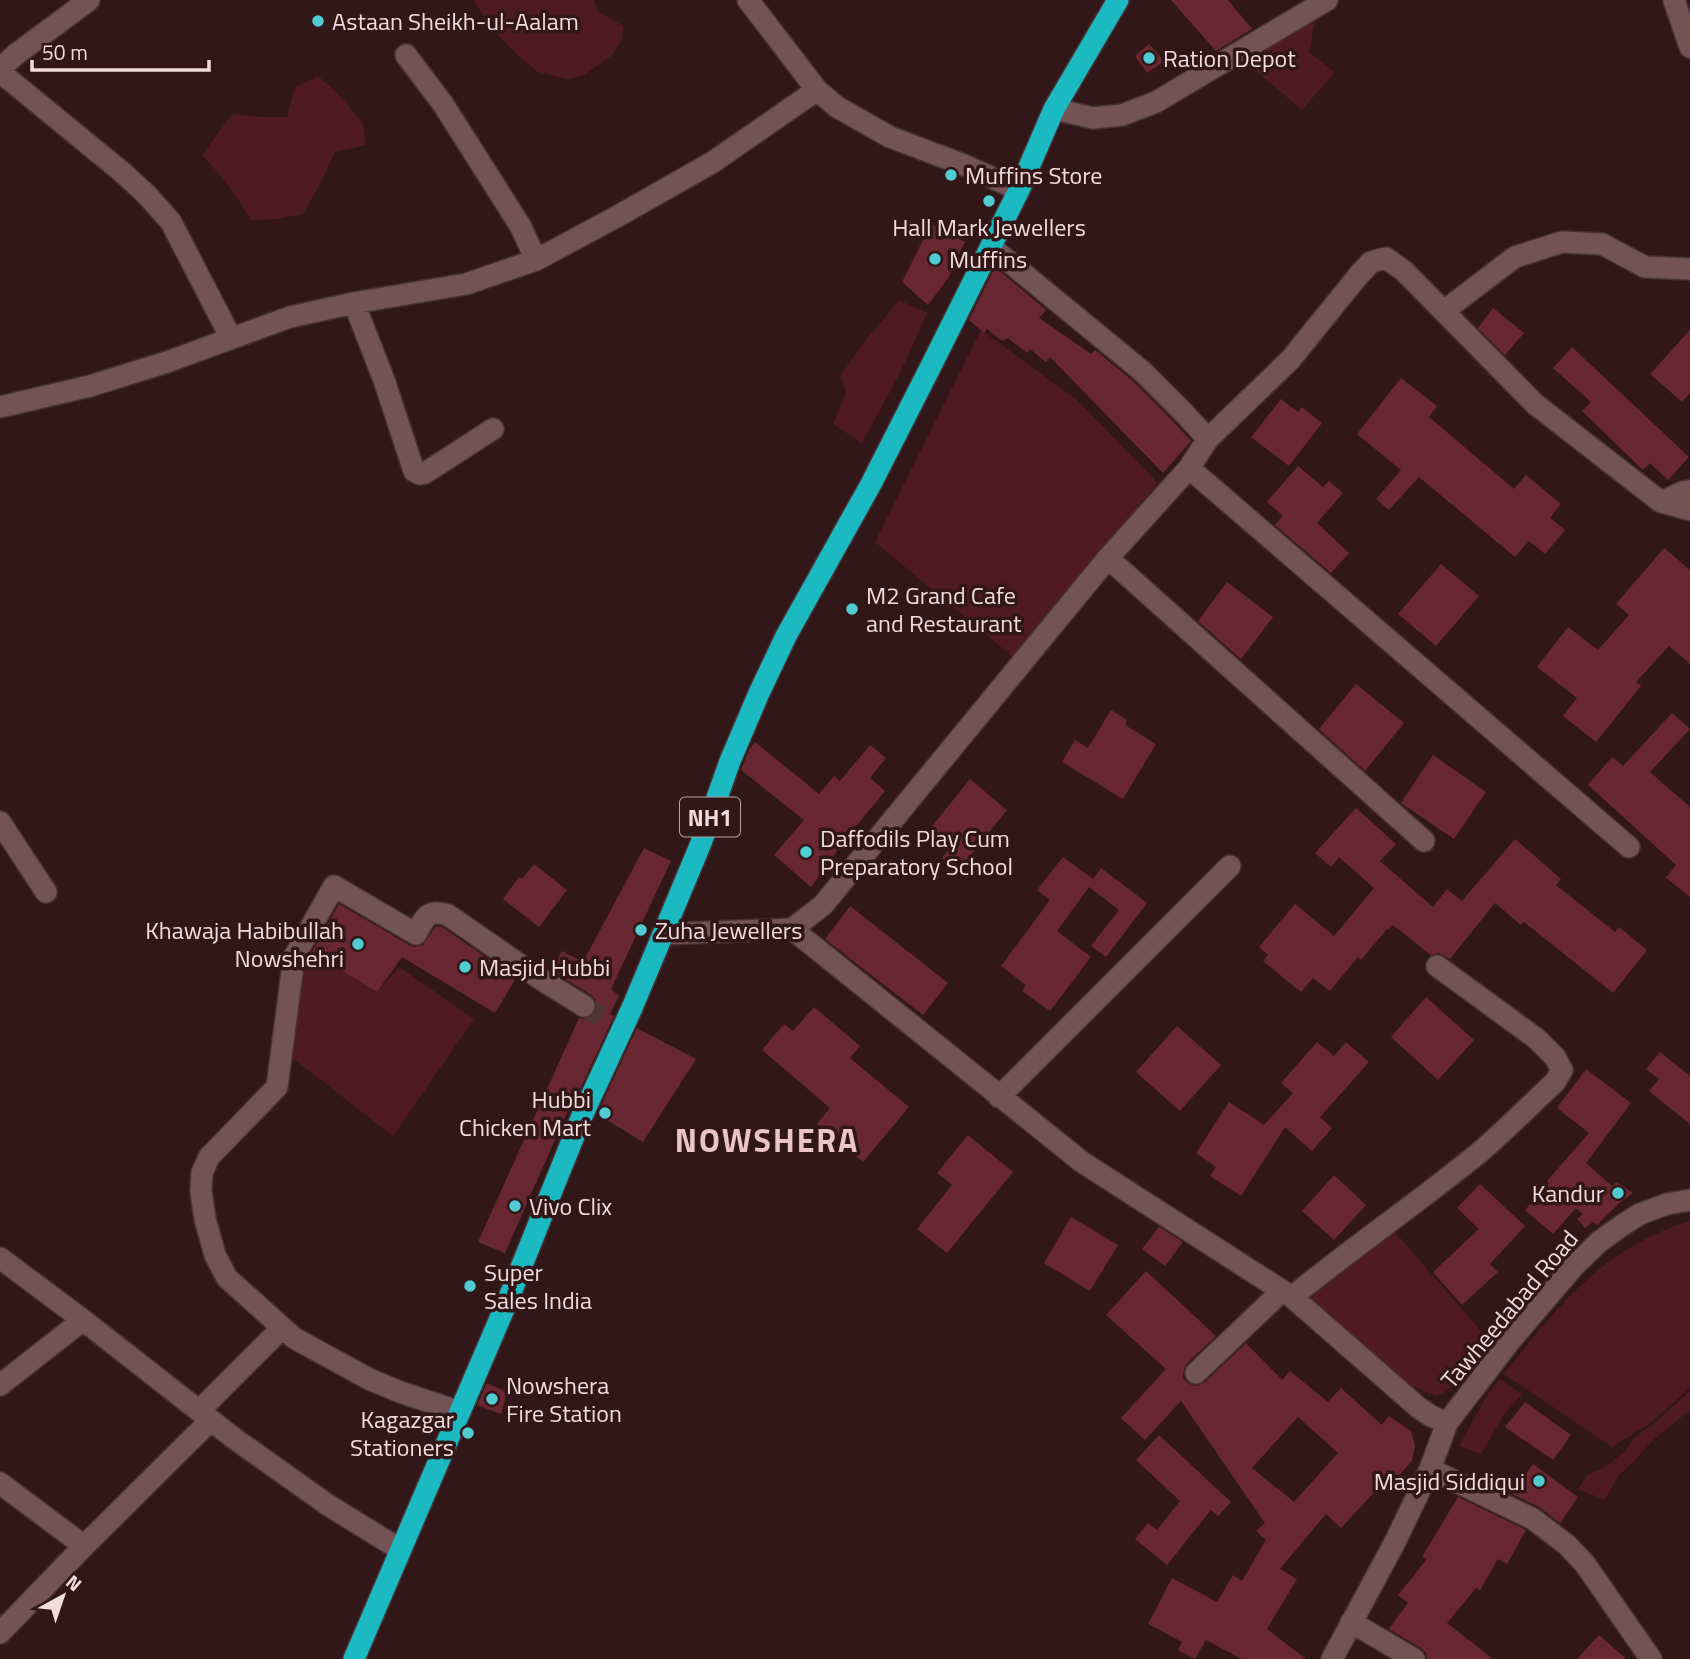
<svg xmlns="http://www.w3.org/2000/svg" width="1690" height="1659" viewBox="0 0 1690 1659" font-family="'Titillium Web',sans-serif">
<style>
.green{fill:#4f1a22}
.building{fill:#692831;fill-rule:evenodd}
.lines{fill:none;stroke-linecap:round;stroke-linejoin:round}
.minor-tunnel{stroke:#4e3536;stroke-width:21;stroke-dasharray:21 10;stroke-linecap:butt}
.minor-casing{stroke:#483235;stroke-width:24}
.highway-casing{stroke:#483235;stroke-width:24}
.minor{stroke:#745355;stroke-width:21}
.highway{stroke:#1bb9c2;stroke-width:21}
.poi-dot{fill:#51ccd3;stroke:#321719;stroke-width:2.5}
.labels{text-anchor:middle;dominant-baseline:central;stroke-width:7;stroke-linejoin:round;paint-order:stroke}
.shield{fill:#321719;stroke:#b7a1a2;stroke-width:2}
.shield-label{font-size:23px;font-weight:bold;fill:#f0dcdd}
.poi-label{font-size:24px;fill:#f0dcdd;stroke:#321719;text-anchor:start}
.street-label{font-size:24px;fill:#f0dcdd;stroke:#321719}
.district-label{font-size:32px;font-weight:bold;letter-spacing:2px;fill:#ebc4c6;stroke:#321719}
</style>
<rect width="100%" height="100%" fill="#321719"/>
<path class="green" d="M 474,0 L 594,0 L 597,11 L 623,26 L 622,40 L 611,56 L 584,75 L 568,79 L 538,72 L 521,58 L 490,27 Z
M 1317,12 L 1309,52 L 1335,72 L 1302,110 L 1241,58 Z
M 318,76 L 335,91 L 363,123 L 366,145 L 335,152 L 321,182 L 303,214 L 278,219 L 251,220 C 237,196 221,175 202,155 L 232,114 L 261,117 L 287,117 L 295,87 Z
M 899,300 L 927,313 L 901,371 L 862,443 L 833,424 L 846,393 L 841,375 L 862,345 Z
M 981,330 L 1076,399 L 1158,483 L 1013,657 L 875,542 Z
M 307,948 L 377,992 L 399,967 L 474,1019 L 393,1136 L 290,1056 Z
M 1690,1221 L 1690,1388 L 1649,1424 L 1612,1447 L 1504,1374 C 1560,1304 1601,1249 1690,1221 Z
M 1395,1232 L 1488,1339 L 1457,1381 L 1447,1391 L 1435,1396 L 1400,1380 L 1306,1301 L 1308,1291 Z
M 1500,1379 L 1522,1394 L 1503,1416 L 1481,1454 L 1459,1446 L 1488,1394 Z
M 1690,1391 L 1690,1410 L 1652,1441 L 1637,1458 L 1618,1476 L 1605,1500 L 1578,1489 L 1587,1475 L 1605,1467 L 1624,1452 L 1634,1438 L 1653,1424 Z"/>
<path class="building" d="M 1171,0 L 1228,0 L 1252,29 L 1216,51 Z
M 1149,44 L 1164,61 L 1147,73 L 1135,56 Z
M 931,224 L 965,242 L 949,277 L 928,305 L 902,282 Z
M 995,267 L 1046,310 L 1039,318 L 1091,354 L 1095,350 L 1133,381 L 1172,420 L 1191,441 L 1163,473 L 1050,357 L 1046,362 L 1030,349 L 1027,353 L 1008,338 L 1002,341 L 987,329 L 984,333 L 969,320 Z
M 1493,308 L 1524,333 L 1505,355 L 1478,328 Z
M 1690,330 L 1690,393 L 1682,402 L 1650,374 Z
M 1572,347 L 1689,457 L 1668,480 L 1650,463 L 1643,470 L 1582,411 L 1591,402 L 1553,368 Z
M 1401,378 L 1437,406 L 1429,417 L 1514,489 L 1526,475 L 1561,504 L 1550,518 L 1565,530 L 1545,554 L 1529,541 L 1515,557 L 1419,477 L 1389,510 L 1376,499 L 1401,470 L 1357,434 Z
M 1281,399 L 1298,412 L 1302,407 L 1322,423 L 1289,466 L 1251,437 Z
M 1298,466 L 1323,487 L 1329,481 L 1343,493 L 1317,523 L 1349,553 L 1331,573 L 1275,525 L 1283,516 L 1267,502 Z
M 1664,548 L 1690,570 L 1690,664 L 1669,646 L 1636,682 L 1641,686 L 1596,742 L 1563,716 L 1577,698 L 1537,667 L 1568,627 L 1598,650 L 1629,615 L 1616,604 Z
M 1441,564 L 1479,596 L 1436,646 L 1398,614 Z
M 1227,582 L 1273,617 L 1241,659 L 1198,621 Z
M 1356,684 L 1404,723 L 1365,771 L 1319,729 Z
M 1111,710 L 1127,720 L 1125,725 L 1156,744 L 1123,799 L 1062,762 L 1075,740 L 1088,748 Z
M 1672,713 L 1690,729 L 1650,772 L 1690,807 L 1690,897 L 1666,878 L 1676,865 L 1588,785 L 1612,757 L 1623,766 Z
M 755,742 L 819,794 L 834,776 L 840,781 L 870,745 L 886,758 L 870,778 L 885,791 L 847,837 L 811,887 L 774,855 L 804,820 L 741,770 L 749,750 Z
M 1433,755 L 1486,792 L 1454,839 L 1401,803 Z
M 970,779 L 1007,810 L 958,871 L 942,858 L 950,848 L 929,830 Z
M 1356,808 L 1396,844 L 1380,861 L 1433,907 L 1447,889 L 1462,901 L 1515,839 L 1561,879 L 1556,885 L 1615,932 L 1619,927 L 1647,950 L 1613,993 L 1524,922 L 1521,925 L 1495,903 L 1450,959 L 1439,953 L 1431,955 L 1393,925 L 1388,930 L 1387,929 L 1361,960 L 1358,957 L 1330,991 L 1313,978 L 1301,992 L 1263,961 L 1268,955 L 1259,947 L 1295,904 L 1334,936 L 1374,888 L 1339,857 L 1331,867 L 1315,853 Z
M 644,848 L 671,861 L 611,989 L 619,996 L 610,1014 L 614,1016 L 575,1100 L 573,1099 L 505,1253 L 478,1242 L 579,1018 L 584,1019 L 591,1017 L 595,1012 L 597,1007 L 596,1000 L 591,995 L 551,970 L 562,951 L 583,962 Z
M 1063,857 L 1093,879 L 1101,868 L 1147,903 L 1106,957 L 1091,946 L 1119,910 L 1089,887 L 1057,931 L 1091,957 L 1050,1011 L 1022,991 L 1026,985 L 1001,966 L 1050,900 L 1037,890 Z
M 534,864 L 567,890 L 539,927 L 503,899 L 519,877 L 522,879 Z
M 339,904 L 409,945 L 415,947 L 423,945 L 436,926 L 442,927 L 516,978 L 495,1013 L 402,957 L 377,992 L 312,952 Z
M 850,906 L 948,983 L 923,1015 L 825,939 Z
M 1426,997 L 1474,1040 L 1438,1080 L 1391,1037 Z
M 814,1007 L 860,1046 L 850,1058 L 909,1107 L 863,1162 L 817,1124 L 830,1108 L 762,1050 L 784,1024 L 793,1031 Z
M 1177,1026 L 1221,1065 L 1180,1111 L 1136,1072 Z
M 637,1028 L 696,1059 L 643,1142 L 597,1114 Z
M 1317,1042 L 1334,1056 L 1346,1042 L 1369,1062 L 1320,1117 L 1332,1128 L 1312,1151 L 1285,1127 L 1241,1196 L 1210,1176 L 1216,1167 L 1196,1153 L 1229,1102 L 1264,1125 L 1293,1093 L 1281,1083 Z
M 1660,1052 L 1690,1076 L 1690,1124 L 1649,1091 L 1659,1079 L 1646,1069 Z
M 1586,1069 L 1631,1103 L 1586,1163 L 1612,1186 L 1617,1182 L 1633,1193 L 1617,1205 L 1597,1225 L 1593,1222 L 1585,1228 L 1577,1219 L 1583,1214 L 1576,1208 L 1553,1234 L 1525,1210 L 1549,1183 L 1547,1181 L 1589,1133 L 1557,1108 Z
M 968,1135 L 1013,1172 L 947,1253 L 917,1229 L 952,1185 L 937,1173 Z
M 1334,1175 L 1366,1205 L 1334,1240 L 1302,1211 Z
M 1480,1184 L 1525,1226 L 1490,1264 L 1498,1272 L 1462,1305 L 1433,1272 L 1479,1229 L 1457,1208 Z
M 1071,1217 L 1118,1245 L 1090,1291 L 1044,1263 Z
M 1159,1227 L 1183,1242 L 1165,1266 L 1142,1249 Z
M 1146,1271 L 1216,1336 L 1187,1363 L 1184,1369 L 1183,1377 L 1186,1382 L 1192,1385 L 1198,1386 L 1205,1382 L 1246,1343 L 1282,1380 L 1290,1371 L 1328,1402 L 1341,1388 L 1382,1425 L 1389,1416 L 1411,1431 L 1415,1446 L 1412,1461 L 1386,1490 L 1379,1487 L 1341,1528 L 1326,1514 L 1280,1569 L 1297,1579 L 1267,1629 L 1306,1659 L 1242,1659 L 1206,1640 L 1195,1659 L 1178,1650 L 1182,1642 L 1148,1624 L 1172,1578 L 1217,1602 L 1233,1575 L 1242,1581 L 1266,1540 L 1256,1531 L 1265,1523 L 1181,1401 L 1145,1440 L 1121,1418 L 1166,1369 L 1106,1315 ZM 1298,1417 L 1338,1453 L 1294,1502 L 1252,1468 Z
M 487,1383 L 507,1392 L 501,1414 L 477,1405 Z
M 1525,1402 L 1571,1435 L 1553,1460 L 1505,1427 Z
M 1159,1435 L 1231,1502 L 1218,1516 L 1211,1510 L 1167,1565 L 1135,1539 L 1148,1523 L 1157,1530 L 1180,1501 L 1136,1460 Z
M 1533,1464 L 1578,1497 L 1560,1523 L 1539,1507 L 1512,1494 Z
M 1458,1497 L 1526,1530 L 1507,1564 L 1498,1559 L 1480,1590 L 1476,1588 L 1447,1623 L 1493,1659 L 1427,1659 L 1426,1653 L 1421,1648 L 1389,1629 L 1408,1603 L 1398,1595 L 1427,1559 L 1422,1557 Z
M 1599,1635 L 1626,1659 L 1577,1659 Z"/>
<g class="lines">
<path class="minor-tunnel" d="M 584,1006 L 608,1021"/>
<defs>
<path id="minor" d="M 748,0 L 817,90 L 837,107 L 890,137 L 964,165 L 1019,190
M 1674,0 L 1690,47
M 406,55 L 443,104 L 521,227 L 536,260
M 0,69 L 15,55 L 89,0
M 0,72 L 122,172 L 147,195 L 171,222 L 231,338
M 1054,109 L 1093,118 L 1122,115 L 1156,102 L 1327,0
M 991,247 L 1142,371 L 1185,414 L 1208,439
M 354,303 L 384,380 L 414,471 L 420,474 L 425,473 L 493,429
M 1444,311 L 1515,257 L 1562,242 L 1602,244 L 1645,267 L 1690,269
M 0,407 L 90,386 L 167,362 L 290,317 L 354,303 L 466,284 L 536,260 L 618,216 L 713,162 L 817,90
M 1189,468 L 1629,847
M 1661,502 L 1683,492 L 1690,491
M 1108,558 L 1424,841
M 0,822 L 46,892
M 792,929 L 1082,1162 L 1292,1297 L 1419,1408 L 1431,1416 L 1447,1423
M 663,934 L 792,929 L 823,905 L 1108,558 L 1189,468 L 1208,439 L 1290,360 L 1358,276 L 1371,262 L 1386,258 L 1404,271 L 1535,404 L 1661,502 L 1690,510
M 999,1097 L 1230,866
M 0,1258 L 83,1320 L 235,1439 L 328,1505 L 401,1550
M 1292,1297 C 1353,1247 1419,1202 1480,1152 C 1506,1130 1530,1105 1555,1082 L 1562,1070 L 1555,1057 L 1537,1039 L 1437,966
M 1196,1373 L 1282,1291
M 0,1385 L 83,1320
M 199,1411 L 282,1328
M 460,1412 L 400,1392 L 369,1379 L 294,1338 L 227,1278 L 215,1255 L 205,1219 L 201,1191 L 202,1173 L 209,1157 L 277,1087 L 294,957 L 334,886 L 416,934 C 424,919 427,908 448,915 L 542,980 L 584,1006
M 1430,1469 L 1533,1519 L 1567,1545 L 1585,1564 L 1651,1659
M 0,1483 L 84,1546
M 1351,1622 L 1414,1659
M 0,1633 L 84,1546 L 211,1420
M 1332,1659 L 1395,1542 L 1430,1469 L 1447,1423 L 1510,1341 L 1575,1265 L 1599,1242 L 1621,1226 L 1640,1214 L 1667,1204 L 1690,1200"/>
<path id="highway" d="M 354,1659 L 510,1295 L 582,1116 L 632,1008 L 663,934 L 701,843 L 730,761 L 759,693 L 786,636 L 871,484 L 931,366 L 1019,190 L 1054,109 L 1118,0"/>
</defs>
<use href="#minor" class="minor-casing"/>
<use href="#highway" class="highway-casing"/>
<use href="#minor" class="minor"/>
<use href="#highway" class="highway"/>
</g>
<g class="poi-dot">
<circle cx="318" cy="21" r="7"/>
<circle cx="1149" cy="58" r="7"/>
<circle cx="951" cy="175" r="7"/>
<circle cx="989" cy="201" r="7"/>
<circle cx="935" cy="259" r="7"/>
<circle cx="852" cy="609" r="7"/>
<circle cx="806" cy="852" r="7"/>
<circle cx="641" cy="930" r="7"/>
<circle cx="358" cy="944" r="7"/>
<circle cx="465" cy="967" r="7"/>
<circle cx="605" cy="1113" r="7"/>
<circle cx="1618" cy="1193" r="7"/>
<circle cx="515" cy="1206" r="7"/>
<circle cx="470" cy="1286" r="7"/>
<circle cx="492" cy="1399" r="7"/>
<circle cx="468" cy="1433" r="7"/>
<circle cx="1539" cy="1481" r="7"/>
</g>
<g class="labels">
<rect class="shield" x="680" y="797.5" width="60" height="39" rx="5"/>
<g class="shield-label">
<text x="710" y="817">NH1</text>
</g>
<g class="poi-label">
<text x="332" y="21">Astaan Sheikh-ul-Aalam</text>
<text x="1163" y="58">Ration Depot</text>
<text x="965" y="175">Muffins Store</text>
<text x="989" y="227" text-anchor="middle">Hall Mark Jewellers</text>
<text x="949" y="259">Muffins</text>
<text x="866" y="595">M2 Grand Cafe<tspan x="866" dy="28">and Restaurant</tspan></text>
<text x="820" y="838">Daffodils Play Cum<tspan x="820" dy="28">Preparatory School</tspan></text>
<text x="344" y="930" text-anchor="end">Khawaja Habibullah<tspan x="344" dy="28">Nowshehri</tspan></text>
<text x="655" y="930">Zuha Jewellers</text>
<text x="479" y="967">Masjid Hubbi</text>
<text x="591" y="1099" text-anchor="end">Hubbi<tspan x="591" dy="28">Chicken Mart</tspan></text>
<text x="1604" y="1193" text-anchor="end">Kandur</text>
<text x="529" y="1206">Vivo Clix</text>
<text x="484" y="1272">Super<tspan x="484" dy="28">Sales India</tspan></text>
<text x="506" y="1385">Nowshera<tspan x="506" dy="28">Fire Station</tspan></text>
<text x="454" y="1419" text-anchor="end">Kagazgar<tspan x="454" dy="28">Stationers</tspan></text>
<text x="1525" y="1481" text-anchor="end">Masjid Siddiqui</text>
</g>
<g class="street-label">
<text transform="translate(1509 1309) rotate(-50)">Tawheedabad Road</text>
</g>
<g class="district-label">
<text x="767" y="1140">NOWSHERA</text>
</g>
</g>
<g transform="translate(63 1596) rotate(40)" stroke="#321719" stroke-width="5" paint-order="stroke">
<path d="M0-5L12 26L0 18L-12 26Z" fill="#f0dcdd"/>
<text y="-10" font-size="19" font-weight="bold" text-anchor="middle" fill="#f0dcdd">N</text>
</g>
<path d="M32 60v10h177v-10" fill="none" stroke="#f0dcdd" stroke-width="3.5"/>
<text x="42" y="60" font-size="21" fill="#f0dcdd" stroke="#321719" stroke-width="5" paint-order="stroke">50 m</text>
</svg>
